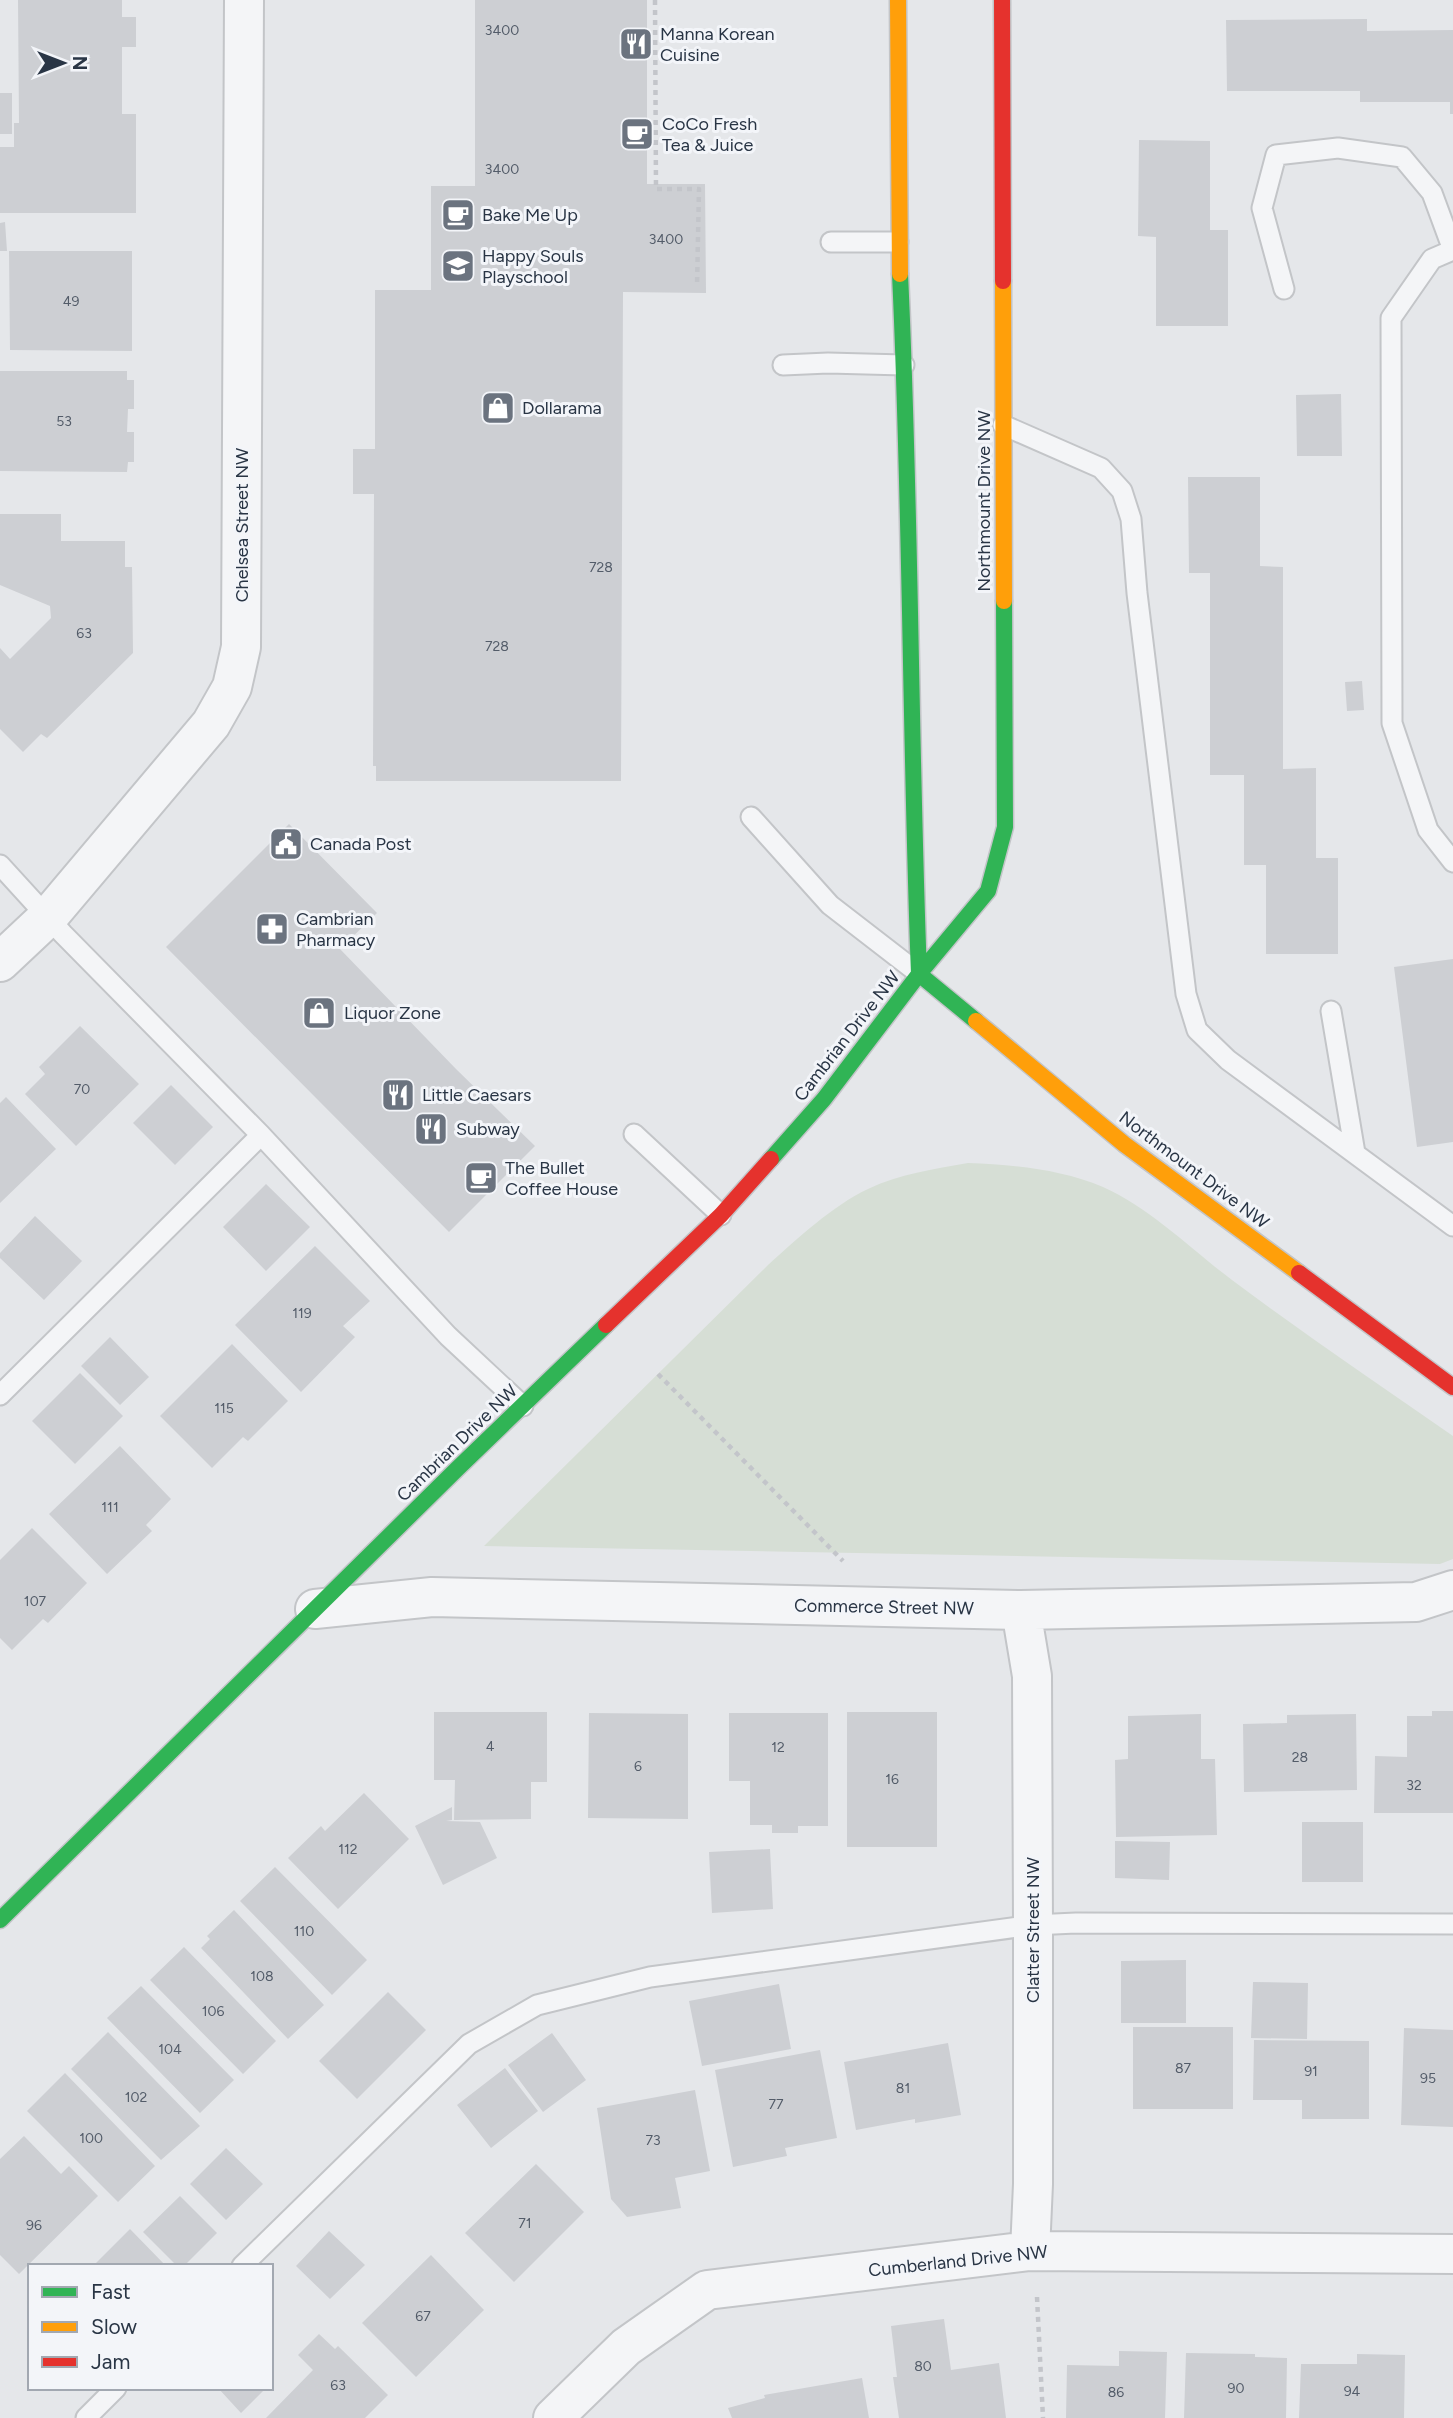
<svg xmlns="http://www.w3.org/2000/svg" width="1453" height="2418" viewBox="0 0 1453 2418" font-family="Figtree,sans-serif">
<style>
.green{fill:#d6ded5}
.building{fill:#cdcfd3}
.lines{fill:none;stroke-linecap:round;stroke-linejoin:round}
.lane-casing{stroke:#c3c5c8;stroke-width:23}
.street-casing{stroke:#c3c5c8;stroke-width:42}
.fast-casing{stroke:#c3c5c8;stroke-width:19}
.slow-casing{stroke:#c3c5c8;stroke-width:19}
.jam-casing{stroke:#c3c5c8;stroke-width:19}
.path{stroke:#c3c5ca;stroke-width:4.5;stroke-dasharray:5 5;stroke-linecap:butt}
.lane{stroke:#f4f5f7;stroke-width:19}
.street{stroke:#f4f5f7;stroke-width:38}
.fast{stroke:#30b455;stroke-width:16}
.slow{stroke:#ff9f0a;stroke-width:16}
.jam{stroke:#e5322d;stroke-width:16}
.labels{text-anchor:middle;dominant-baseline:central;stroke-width:6;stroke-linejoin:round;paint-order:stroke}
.number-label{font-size:14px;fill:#535c69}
.poi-label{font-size:18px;fill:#293545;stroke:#f3f5f9;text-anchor:start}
.street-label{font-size:18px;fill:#293545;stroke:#f3f5f9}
</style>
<rect width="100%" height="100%" fill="#e5e7ea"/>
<path class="green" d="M 968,1163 C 1014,1165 1060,1169 1103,1187 C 1149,1207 1192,1250 1232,1280 C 1304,1334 1379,1385 1453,1436 L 1453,1559 L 1440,1564 L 484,1546 L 768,1265 C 797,1239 832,1206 868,1189 C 899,1174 934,1169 968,1163 Z"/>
<path class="building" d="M 18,0 L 122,0 L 122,17 L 136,17 L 136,47 L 122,47 L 122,114 L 136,114 L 136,213 L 0,213 L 0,147 L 14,147 L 14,123 L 19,123 Z
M 475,0 L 647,0 L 647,184 L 705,184 L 706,293 L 623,292 L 621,781 L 376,781 L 376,766 L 373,766 L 374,494 L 353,494 L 353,449 L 375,449 L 375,290 L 431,290 L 431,186 L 475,186 Z
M 1367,19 L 1367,31 L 1453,30 L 1453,114 L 1450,114 L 1450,102 L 1360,102 L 1360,91 L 1227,91 L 1226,20 Z
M 0,93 L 12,93 L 12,134 L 0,134 Z
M 1139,140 L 1210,141 L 1210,230 L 1228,230 L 1228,326 L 1156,326 L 1156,237 L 1138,236 Z
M 5,222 L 7,251 L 0,251 L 0,223 Z
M 9,251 L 132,251 L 132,351 L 10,350 Z
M 0,371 L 127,371 L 127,380 L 134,380 L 134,409 L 128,409 L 127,432 L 134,432 L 134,462 L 128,462 L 127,472 L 0,471 Z
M 1341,394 L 1342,456 L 1297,456 L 1296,395 Z
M 1188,477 L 1260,477 L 1260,566 L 1283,567 L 1283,769 L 1316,768 L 1316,858 L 1338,858 L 1338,954 L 1266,954 L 1266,865 L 1244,865 L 1244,775 L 1210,775 L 1210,573 L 1189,573 Z
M 0,514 L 61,514 L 61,541 L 125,541 L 125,567 L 132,567 L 133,653 L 47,738 L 41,734 L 23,752 L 0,729 L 0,648 L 10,659 L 51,618 L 50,606 L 0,585 Z
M 1362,681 L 1364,710 L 1347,711 L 1345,682 Z
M 289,824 L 377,913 L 340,949 L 456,1069 L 535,1146 L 449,1232 L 166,947 Z
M 1453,959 L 1453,1142 L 1417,1147 L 1394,967 Z
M 80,1026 L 139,1084 L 76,1146 L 25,1094 L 45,1074 L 39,1067 Z
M 171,1085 L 213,1127 L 175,1165 L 133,1123 Z
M 6,1097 L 56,1149 L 0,1203 L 0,1103 Z
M 266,1184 L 310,1227 L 266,1271 L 223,1227 Z
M 35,1216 L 82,1261 L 44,1300 L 0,1258 L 0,1253 Z
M 315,1246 L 370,1301 L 343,1326 L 355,1337 L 301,1392 L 235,1325 Z
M 110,1337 L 149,1377 L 120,1405 L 81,1366 Z
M 232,1344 L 288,1401 L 248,1441 L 243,1437 L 212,1468 L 160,1416 Z
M 80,1373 L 123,1416 L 75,1464 L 32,1421 Z
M 120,1446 L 171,1499 L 146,1525 L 152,1531 L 107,1574 L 49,1514 Z
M 32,1528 L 87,1583 L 48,1623 L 43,1619 L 12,1650 L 0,1638 L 0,1560 Z
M 1432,1711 L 1453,1711 L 1453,1813 L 1374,1813 L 1375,1756 L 1407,1757 L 1407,1716 L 1432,1716 Z
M 434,1712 L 547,1712 L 547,1782 L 531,1782 L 531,1819 L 454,1820 L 455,1780 L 434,1780 Z
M 847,1712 L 937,1712 L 937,1847 L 847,1847 Z
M 589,1713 L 688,1714 L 688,1819 L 588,1818 Z
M 729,1713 L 828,1713 L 828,1826 L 798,1826 L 798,1833 L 772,1833 L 772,1825 L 750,1825 L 750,1781 L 729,1781 Z
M 1201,1714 L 1201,1759 L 1215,1759 L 1217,1835 L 1116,1837 L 1115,1760 L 1128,1759 L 1128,1716 Z
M 1356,1714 L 1357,1790 L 1244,1792 L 1243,1724 L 1287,1723 L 1287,1715 Z
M 364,1793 L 409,1839 L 338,1909 L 288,1858 L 321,1826 L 325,1831 Z
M 452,1807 L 452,1820 L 446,1821 L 480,1822 L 497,1858 L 443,1885 L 415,1826 Z
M 1302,1822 L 1363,1822 L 1363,1882 L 1302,1882 Z
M 1115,1841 L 1170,1842 L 1169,1880 L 1115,1878 Z
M 770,1849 L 773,1909 L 712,1913 L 709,1852 Z
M 275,1867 L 367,1960 L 332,1995 L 240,1901 Z
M 234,1910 L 324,2005 L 288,2039 L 201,1948 L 210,1939 L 207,1936 Z
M 184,1947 L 276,2041 L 243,2074 L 150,1980 Z
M 1186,1960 L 1186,2023 L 1121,2023 L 1121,1961 Z
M 1253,1982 L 1308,1983 L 1307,2039 L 1251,2038 Z
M 779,1984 L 791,2049 L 702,2066 L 689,2001 Z
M 141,1986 L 234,2080 L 200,2113 L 107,2018 Z
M 388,1992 L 426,2030 L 357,2099 L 319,2061 Z
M 1133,2027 L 1233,2027 L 1233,2109 L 1133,2109 Z
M 1404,2028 L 1453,2030 L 1453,2127 L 1401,2125 Z
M 108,2032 L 200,2126 L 161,2160 L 71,2069 Z
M 552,2033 L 586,2080 L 543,2112 L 508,2065 Z
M 1254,2040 L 1369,2041 L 1369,2119 L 1302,2119 L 1302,2100 L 1253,2100 Z
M 948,2043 L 961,2115 L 915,2123 L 915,2119 L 856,2130 L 844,2062 Z
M 820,2050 L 837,2138 L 785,2148 L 787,2156 L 733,2167 L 715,2070 Z
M 505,2068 L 538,2111 L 491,2148 L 457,2105 Z
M 65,2073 L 155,2166 L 118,2202 L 27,2111 Z
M 695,2090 L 710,2171 L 675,2178 L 681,2208 L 627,2217 L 611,2199 L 597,2108 Z
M 24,2136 L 61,2174 L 69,2166 L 98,2196 L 19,2274 L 0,2255 L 0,2159 Z
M 226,2148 L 263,2184 L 226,2220 L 190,2184 Z
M 536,2164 L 584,2212 L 514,2282 L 465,2233 Z
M 180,2196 L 217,2233 L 184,2266 L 177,2266 L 143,2232 Z
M 130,2229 L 166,2266 L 93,2266 Z
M 329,2231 L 365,2265 L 330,2299 L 296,2266 Z
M 431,2255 L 484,2310 L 416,2377 L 362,2323 Z
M 944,2319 L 951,2370 L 999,2363 L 1006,2418 L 899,2418 L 893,2377 L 897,2377 L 891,2326 Z
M 319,2334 L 335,2349 L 338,2346 L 388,2395 L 365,2418 L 266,2418 L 313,2370 L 298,2355 Z
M 1119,2351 L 1167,2352 L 1165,2418 L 1066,2418 L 1067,2365 L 1119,2366 Z
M 1186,2353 L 1255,2354 L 1255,2357 L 1287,2358 L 1286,2418 L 1184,2418 Z
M 1357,2354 L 1405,2355 L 1404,2418 L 1299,2418 L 1301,2364 L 1357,2364 Z
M 862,2378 L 869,2418 L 732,2418 L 728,2408 L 765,2398 L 764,2395 Z
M 218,2388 L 266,2388 L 241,2413 Z"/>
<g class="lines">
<defs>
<path id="lane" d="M 831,242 L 898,242
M 1284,289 L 1262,208 L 1276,155 L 1338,148 L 1402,157 L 1432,193 L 1453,250 L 1432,259 L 1391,318 L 1392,723 L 1428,830 L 1453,862
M 783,365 L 828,363 L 904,365
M 1003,425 L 1101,468 L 1122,491 L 1131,519 L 1137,593 L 1186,994 L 1197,1030 L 1228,1060 L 1453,1226
M 751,817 L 830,905 L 918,973
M 0,865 L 63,934 L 261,1135 L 448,1336 L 523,1406
M 1331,1011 L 1355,1153
M 634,1134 L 721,1215
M 0,1395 L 261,1135
M 242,2266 L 469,2044 L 537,2005 L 650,1977 L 1033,1925 L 1076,1923 L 1453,1924
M 86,2418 L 116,2388"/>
<path id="street" d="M 0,962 L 49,916 L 211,724 L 232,687 L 241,647 L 244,0
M 315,1609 L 432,1597 L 1021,1610 L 1416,1602 L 1453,1590
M 1021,1610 L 1032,1676 L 1033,1925 L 1033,2184 L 1030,2251
M 553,2418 L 626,2347 L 707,2290 L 1030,2251 L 1453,2254"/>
<path id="fast" d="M 900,274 C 911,507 910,741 919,974 L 976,1021
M 771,1159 L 824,1099 L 919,974 L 988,891 L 1005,827 L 1004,601
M 0,1920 L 458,1468 L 606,1325"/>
<path id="slow" d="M 898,0 L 900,274
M 1003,281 L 1004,601
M 976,1021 L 1124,1144 L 1299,1273"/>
<path id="jam" d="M 1002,0 L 1003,281
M 1299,1273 L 1453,1387
M 606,1325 L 721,1215 L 771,1159"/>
</defs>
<use href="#lane" class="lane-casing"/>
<use href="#street" class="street-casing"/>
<use href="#fast" class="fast-casing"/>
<use href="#slow" class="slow-casing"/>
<use href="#jam" class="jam-casing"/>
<path class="path" d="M 655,0 L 656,189 L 699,189 L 697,287
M 658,1374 L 843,1561
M 1037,2297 L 1043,2418"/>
<use href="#lane" class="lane"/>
<use href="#street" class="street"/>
<use href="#fast" class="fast"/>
<use href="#slow" class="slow"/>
<use href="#jam" class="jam"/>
</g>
<defs>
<symbol id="restaurant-square" viewBox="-11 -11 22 22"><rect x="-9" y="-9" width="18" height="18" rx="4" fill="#6b737f" stroke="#f3f5f9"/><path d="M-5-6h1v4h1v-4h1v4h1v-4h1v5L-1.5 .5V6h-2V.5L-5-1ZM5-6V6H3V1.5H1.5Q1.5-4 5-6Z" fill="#fff"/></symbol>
<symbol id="cafe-square" viewBox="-11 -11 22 22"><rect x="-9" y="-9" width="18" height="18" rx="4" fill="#6b737f" stroke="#f3f5f9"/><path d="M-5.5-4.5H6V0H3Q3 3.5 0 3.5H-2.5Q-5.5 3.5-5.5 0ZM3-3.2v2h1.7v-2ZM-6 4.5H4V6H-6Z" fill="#fff"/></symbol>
<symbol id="school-square" viewBox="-11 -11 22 22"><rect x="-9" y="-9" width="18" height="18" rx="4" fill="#6b737f" stroke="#f3f5f9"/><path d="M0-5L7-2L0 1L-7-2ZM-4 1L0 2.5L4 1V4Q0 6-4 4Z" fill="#fff"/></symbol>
<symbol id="shop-square" viewBox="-11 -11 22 22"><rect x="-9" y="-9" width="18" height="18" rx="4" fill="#6b737f" stroke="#f3f5f9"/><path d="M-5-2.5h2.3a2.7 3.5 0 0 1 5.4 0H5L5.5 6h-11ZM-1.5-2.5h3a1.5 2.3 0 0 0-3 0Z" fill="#fff"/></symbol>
<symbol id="civic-square" viewBox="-11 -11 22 22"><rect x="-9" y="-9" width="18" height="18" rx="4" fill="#6b737f" stroke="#f3f5f9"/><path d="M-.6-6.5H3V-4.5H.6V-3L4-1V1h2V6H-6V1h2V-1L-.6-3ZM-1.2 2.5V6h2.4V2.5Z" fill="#fff"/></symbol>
<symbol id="pharmacy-square" viewBox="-11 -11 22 22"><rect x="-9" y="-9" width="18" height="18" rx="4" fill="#6b737f" stroke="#f3f5f9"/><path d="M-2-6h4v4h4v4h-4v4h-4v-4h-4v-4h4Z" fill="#fff"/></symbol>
</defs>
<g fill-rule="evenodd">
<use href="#restaurant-square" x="617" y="25" width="38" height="38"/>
<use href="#cafe-square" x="618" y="115" width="38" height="38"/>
<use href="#cafe-square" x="439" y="196" width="38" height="38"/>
<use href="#school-square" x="439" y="247" width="38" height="38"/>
<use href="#shop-square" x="479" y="389" width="38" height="38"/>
<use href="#civic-square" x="267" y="825" width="38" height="38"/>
<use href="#pharmacy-square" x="253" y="910" width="38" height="38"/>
<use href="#shop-square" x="300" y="994" width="38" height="38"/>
<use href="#restaurant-square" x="379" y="1076" width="38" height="38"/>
<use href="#restaurant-square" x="412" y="1110" width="38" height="38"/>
<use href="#cafe-square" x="462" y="1159" width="38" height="38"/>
</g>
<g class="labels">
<g class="number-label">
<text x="502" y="30">3400</text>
<text x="502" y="169">3400</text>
<text x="666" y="239">3400</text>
<text x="71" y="301">49</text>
<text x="64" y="421">53</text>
<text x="601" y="567">728</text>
<text x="84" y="633">63</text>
<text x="497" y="646">728</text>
<text x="82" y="1089">70</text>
<text x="302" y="1313">119</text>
<text x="224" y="1408">115</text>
<text x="110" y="1507">111</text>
<text x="35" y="1601">107</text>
<text x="490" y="1746">4</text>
<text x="778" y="1747">12</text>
<text x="1300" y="1757">28</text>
<text x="638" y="1766">6</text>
<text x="892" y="1779">16</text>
<text x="1414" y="1785">32</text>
<text x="348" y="1849">112</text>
<text x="304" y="1931">110</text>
<text x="262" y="1976">108</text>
<text x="213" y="2011">106</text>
<text x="170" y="2049">104</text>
<text x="1183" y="2068">87</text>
<text x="1311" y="2071">91</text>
<text x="1428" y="2078">95</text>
<text x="903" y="2088">81</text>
<text x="136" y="2097">102</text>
<text x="776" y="2104">77</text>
<text x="91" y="2138">100</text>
<text x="653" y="2140">73</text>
<text x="525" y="2223">71</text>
<text x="34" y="2225">96</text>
<text x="423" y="2316">67</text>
<text x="923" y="2366">80</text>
<text x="338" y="2385">63</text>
<text x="1236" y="2388">90</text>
<text x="1352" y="2391">94</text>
<text x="1116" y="2392">86</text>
</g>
<g class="poi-label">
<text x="660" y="34">Manna Korean<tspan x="660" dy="21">Cuisine</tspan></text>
<text x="662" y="124">CoCo Fresh<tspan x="662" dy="21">Tea &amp; Juice</tspan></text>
<text x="482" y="215">Bake Me Up</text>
<text x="482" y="256">Happy Souls<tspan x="482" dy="21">Playschool</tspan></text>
<text x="522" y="408">Dollarama</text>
<text x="310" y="844">Canada Post</text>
<text x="296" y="919">Cambrian<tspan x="296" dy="21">Pharmacy</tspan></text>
<text x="344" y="1013">Liquor Zone</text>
<text x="422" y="1095">Little Caesars</text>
<text x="456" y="1129">Subway</text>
<text x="505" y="1168">The Bullet<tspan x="505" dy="21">Coffee House</tspan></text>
</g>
<g class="street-label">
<text transform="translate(984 501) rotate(-90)">Northmount Drive NW</text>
<text transform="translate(242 525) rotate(-90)">Chelsea Street NW</text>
<text transform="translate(847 1036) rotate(-52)">Cambrian Drive NW</text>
<text transform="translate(1194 1170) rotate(37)">Northmount Drive NW</text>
<text transform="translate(457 1443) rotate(-44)">Cambrian Drive NW</text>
<text transform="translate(884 1607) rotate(1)">Commerce Street NW</text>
<text transform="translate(1033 1930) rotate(-90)">Clatter Street NW</text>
<text transform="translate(958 2261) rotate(-6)">Cumberland Drive NW</text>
</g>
</g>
<rect x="28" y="2264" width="245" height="126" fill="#f3f5f9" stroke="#a2a8b1" stroke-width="2"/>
<rect x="42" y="2287" width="35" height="10" fill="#30b455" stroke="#a2a8b1" stroke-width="2"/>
<text x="91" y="2299" font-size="21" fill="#293545">Fast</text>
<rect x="42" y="2322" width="35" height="10" fill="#ff9f0a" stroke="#a2a8b1" stroke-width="2"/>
<text x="91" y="2334" font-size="21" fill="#293545">Slow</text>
<rect x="42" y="2357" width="35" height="10" fill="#e5322d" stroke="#a2a8b1" stroke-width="2"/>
<text x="91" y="2369" font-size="21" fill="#293545">Jam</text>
<g transform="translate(63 63) rotate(90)" stroke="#f3f5f9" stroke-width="5" paint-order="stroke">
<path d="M0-5L12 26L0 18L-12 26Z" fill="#293545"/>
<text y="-10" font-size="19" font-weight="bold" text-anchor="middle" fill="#293545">N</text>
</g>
</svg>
